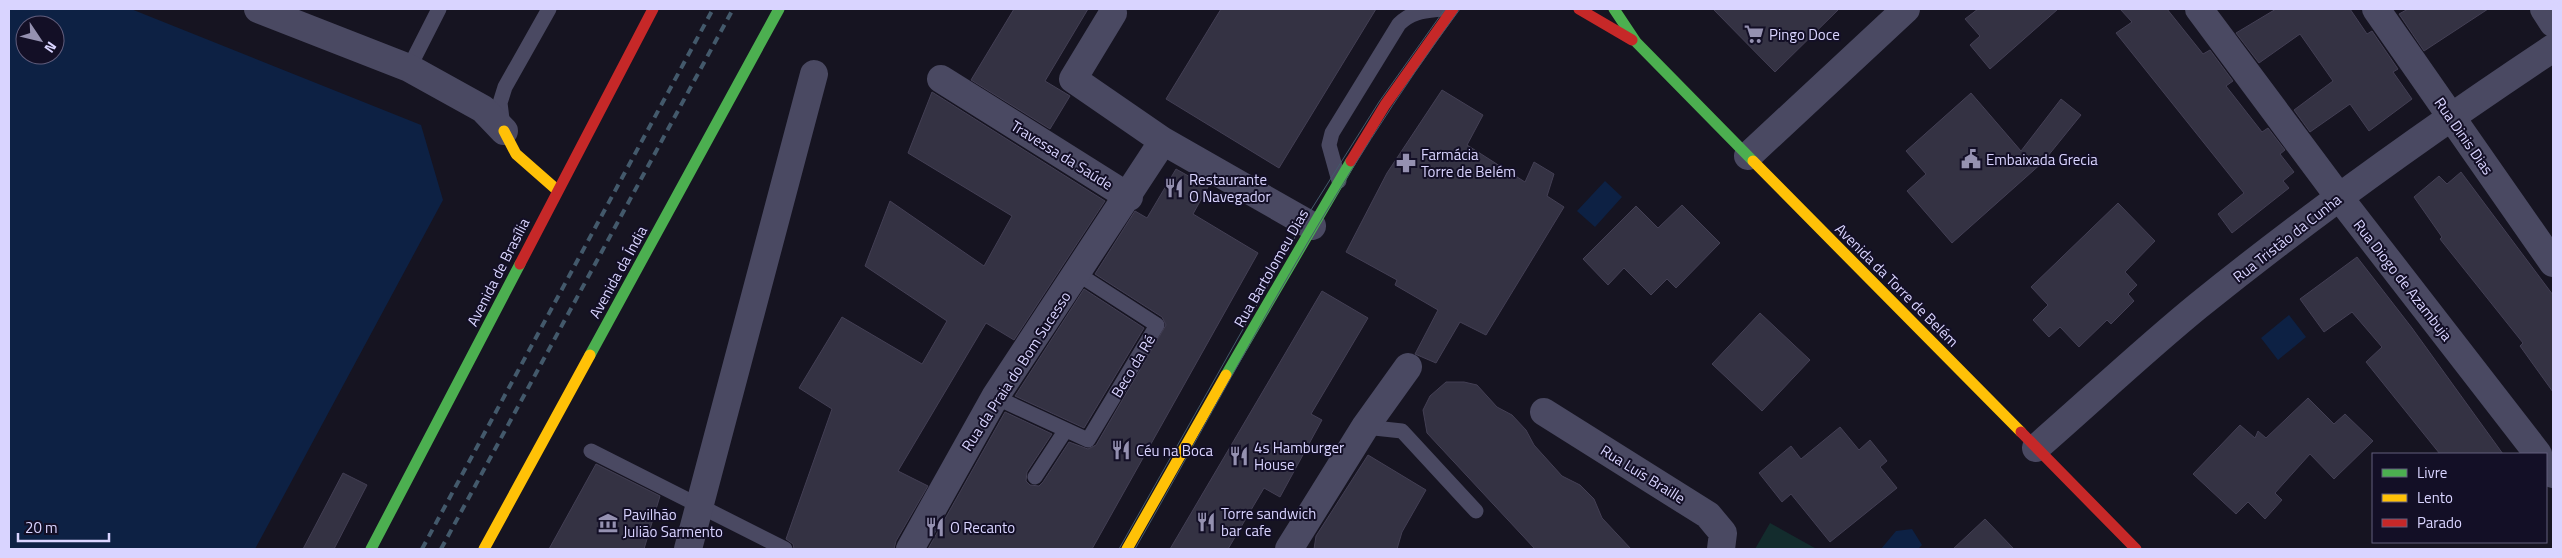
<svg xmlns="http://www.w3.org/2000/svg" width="2562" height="558" viewBox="0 0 2562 558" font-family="'Titillium Web',sans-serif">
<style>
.green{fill:#132c2d}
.water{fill:#0d2144;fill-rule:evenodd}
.building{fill:#343243;stroke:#433f54}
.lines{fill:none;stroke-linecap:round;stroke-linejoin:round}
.lane{stroke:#4a4962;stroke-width:15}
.street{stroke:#4a4962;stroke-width:28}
.fast{stroke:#4caf50;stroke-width:11}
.slow{stroke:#ffc107;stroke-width:11}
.jam{stroke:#c62828;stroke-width:11}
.tram{stroke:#43596b;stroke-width:1}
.rail{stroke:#43596b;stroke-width:4;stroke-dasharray:8 6;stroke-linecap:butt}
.labels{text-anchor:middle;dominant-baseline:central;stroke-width:4;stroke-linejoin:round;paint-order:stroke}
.poi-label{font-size:15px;fill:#d9d4ff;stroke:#130f26;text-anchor:start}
.street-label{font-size:15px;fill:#d9d4ff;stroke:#130f26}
</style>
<rect width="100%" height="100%" fill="#161421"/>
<path class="green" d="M 1770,523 L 1813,547 L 1817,549 L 1755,549 Z"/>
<path class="water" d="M 9,9 L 131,9 L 421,125 L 443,200 L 255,549 L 9,549 ZM 25,25 L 55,25 L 55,55 L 25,55 Z
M 1605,181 L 1622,197 L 1595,227 L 1577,211 Z
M 2289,315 L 2306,337 L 2278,360 L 2261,338 Z
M 1912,529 L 1922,545 L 1918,549 L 1881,549 L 1896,531 Z"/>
<path class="building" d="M 1014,9 L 1088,9 L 1045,81 L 1070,96 L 1050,129 L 971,80 Z
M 1221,9 L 1376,9 L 1279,168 L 1166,99 Z
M 1713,9 L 1839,9 L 1775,72 Z
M 1978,9 L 2058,9 L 1990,69 L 1970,45 L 1980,36 L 1965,19 Z
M 2120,9 L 2167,9 L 2203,54 L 2210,50 L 2233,81 L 2226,86 L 2262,132 L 2268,128 L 2285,150 L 2280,154 L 2294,172 L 2283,181 L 2289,188 L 2232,233 L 2218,214 L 2244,193 L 2116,33 L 2132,22 Z
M 2276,9 L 2350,9 L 2367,34 L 2372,31 L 2398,69 L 2393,72 L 2412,99 L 2369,131 L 2350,104 L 2310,132 L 2294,110 L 2333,81 L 2300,34 L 2259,63 L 2236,33 Z
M 2408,9 L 2488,9 L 2424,51 L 2399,14 Z
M 1442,90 L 1483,115 L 1467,145 L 1525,182 L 1534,162 L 1554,174 L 1547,196 L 1564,207 L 1486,335 L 1460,322 L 1436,363 L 1415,354 L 1438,310 L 1395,285 L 1397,280 L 1346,252 L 1387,173 Z
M 932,92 L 1105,201 L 1014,340 L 986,323 L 898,471 L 928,486 L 896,541 L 894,549 L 794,549 L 793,544 L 786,539 L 832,409 L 799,388 L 842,317 L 922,364 L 947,321 L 865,266 L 890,201 L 984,266 L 1012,216 L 908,153 Z
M 1971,93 L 2021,151 L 2061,99 L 2081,115 L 2043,162 L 1952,243 L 1907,191 L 1926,174 L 1906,151 Z
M 1176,169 L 1208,187 L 1193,214 L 1258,253 L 1092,549 L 928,549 L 1005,412 L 1052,434 L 1027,472 L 1026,481 L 1030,485 L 1039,486 L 1043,482 L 1069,442 L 1088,449 L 1096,445 L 1166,325 L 1162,317 L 1095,274 L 1135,211 L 1147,218 Z
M 2461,172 L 2553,295 L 2553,392 L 2520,346 L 2523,343 L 2440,239 L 2442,237 L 2414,197 L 2439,176 L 2447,184 Z
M 2118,203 L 2155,241 L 2125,272 L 2137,285 L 2128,294 L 2134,301 L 2111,324 L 2107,320 L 2079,347 L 2060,327 L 2049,337 L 2033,320 L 2048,305 L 2031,287 Z
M 1682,205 L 1720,243 L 1676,288 L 1667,279 L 1651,295 L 1624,268 L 1608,285 L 1583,259 L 1636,206 L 1658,228 Z
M 2357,257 L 2412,328 L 2503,454 L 2440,454 L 2366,362 L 2382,347 L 2352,312 L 2324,332 L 2300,299 Z
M 1084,289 L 1144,328 L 1084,428 L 1015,396 Z
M 1322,291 L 1368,318 L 1311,414 L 1322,420 L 1280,497 L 1264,488 L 1228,549 L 1170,549 Z
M 1760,313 L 1810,360 L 1762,411 L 1712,364 Z
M 1446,382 L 1464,382 L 1477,385 L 1497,407 L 1512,415 L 1526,430 L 1534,445 L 1562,476 L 1580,485 L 1594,499 L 1602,518 L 1631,549 L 1535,549 L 1427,433 L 1423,410 L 1430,396 Z
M 2308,398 L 2334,424 L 2345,414 L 2373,441 L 2334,479 L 2310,454 L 2275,493 L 2282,500 L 2265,519 L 2248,502 L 2236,514 L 2193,474 L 2240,425 L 2255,438 L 2258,431 L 2266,438 Z
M 1840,427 L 1859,450 L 1870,440 L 1887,461 L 1880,467 L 1897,488 L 1830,542 L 1791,494 L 1782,502 L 1759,473 L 1791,446 L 1801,459 Z
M 1368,455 L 1426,490 L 1402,532 L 1397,549 L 1314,549 L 1316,536 Z
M 596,464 L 660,496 L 644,549 L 549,549 Z
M 343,473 L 367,485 L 334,549 L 303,549 Z
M 1985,519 L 2014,549 L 1953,549 Z"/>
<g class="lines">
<path class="lane" d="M 409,68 L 439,9
M 503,127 L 500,103 L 505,87 L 549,9
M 1339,181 L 1329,145 L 1332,133 L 1399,24 C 1412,11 1425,11 1442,9
M 995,397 L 1088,440 L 1157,325 L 1078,274
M 1365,427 L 1402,431 L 1476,511
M 591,451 L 785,549
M 1035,477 L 1065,431"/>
<path class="street" d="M 258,9 L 409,68 L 483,109 L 504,131
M 2199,9 L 2339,197 L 2538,454
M 2376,9 L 2553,263
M 2544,9 L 2553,23
M 1113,13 L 1073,79 L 1163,141 L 1312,226
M 941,79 L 1129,197
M 1748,156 L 1906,9
M 1544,412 L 1708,515 L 1723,533 L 1721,549
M 2036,448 C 2090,401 2143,351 2198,306 C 2312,214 2431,129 2553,48
M 2546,464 L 2553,474
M 688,549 L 814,74
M 910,549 L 995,397 L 1163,141
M 1289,549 L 1365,427 L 1408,367"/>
<path class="fast" d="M 1614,9 L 1636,42 L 1753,161
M 590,355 L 779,9
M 1226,375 L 1351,161
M 371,549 L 520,264"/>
<path class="slow" d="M 504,131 L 516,154 L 557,190
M 1753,161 L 2021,432
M 484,549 L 590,355
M 1127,549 L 1226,375"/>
<path class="jam" d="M 1579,9 L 1632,40
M 1351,161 L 1385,105 L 1453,9
M 520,264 L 653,9
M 2021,432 L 2136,549"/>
<path class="tram" d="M 1119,549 L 1304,221 L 1379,102 L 1445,9
M 1135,549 C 1239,367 1335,177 1460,9"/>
<path class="rail" d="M 422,549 L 713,9
M 441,549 L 733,9"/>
</g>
<defs>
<symbol id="supermarket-bare" viewBox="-9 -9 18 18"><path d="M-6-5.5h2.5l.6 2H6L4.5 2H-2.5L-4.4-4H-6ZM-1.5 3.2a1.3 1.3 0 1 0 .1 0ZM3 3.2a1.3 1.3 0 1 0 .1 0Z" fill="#9591b1" stroke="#130f26" stroke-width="2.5" paint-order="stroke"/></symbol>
<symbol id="civic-bare" viewBox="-9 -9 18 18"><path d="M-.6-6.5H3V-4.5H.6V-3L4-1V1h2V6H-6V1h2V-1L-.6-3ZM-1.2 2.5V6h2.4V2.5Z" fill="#9591b1" stroke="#130f26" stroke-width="2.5" paint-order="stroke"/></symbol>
<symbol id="pharmacy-bare" viewBox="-9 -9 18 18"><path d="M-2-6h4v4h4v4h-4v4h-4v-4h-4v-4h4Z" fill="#9591b1" stroke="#130f26" stroke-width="2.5" paint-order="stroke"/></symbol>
<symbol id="restaurant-bare" viewBox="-9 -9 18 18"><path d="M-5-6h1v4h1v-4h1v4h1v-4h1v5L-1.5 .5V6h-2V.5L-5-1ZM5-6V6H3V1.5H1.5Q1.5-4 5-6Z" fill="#9591b1" stroke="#130f26" stroke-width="2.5" paint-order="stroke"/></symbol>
<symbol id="museum-bare" viewBox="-9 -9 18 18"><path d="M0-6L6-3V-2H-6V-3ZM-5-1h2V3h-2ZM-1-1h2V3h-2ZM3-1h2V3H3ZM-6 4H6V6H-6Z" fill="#9591b1" stroke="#130f26" stroke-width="2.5" paint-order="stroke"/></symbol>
</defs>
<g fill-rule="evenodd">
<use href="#supermarket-bare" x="1740" y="20" width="28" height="28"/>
<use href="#civic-bare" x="1957" y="145" width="28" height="28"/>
<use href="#pharmacy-bare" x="1392" y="149" width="28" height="28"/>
<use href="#restaurant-bare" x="1160" y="174" width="28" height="28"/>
<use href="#restaurant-bare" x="1107" y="436" width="28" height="28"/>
<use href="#restaurant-bare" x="1225" y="442" width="28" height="28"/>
<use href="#restaurant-bare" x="1192" y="508" width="28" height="28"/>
<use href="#museum-bare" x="594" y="509" width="28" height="28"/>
<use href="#restaurant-bare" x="921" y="513" width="28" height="28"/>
</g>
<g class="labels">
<g class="poi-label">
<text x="1769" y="34">Pingo Doce</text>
<text x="1421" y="154">Farmácia<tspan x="1421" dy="17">Torre de Belém</tspan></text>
<text x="1986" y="159">Embaixada Grecia</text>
<text x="1189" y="179">Restaurante<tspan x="1189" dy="17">O Navegador</tspan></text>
<text x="1254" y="447">4s Hamburger<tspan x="1254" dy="17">House</tspan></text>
<text x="1136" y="450">Céu na Boca</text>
<text x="1221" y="513">Torre sandwich<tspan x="1221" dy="17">bar cafe</tspan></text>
<text x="623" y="514">Pavilhão<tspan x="623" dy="17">Julião Sarmento</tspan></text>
<text x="950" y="527">O Recanto</text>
</g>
<g class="street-label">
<text transform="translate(2464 136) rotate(55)">Rua Dinis Dias</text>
<text transform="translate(1062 155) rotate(32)">Travessa da Saúde</text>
<text transform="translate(2287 238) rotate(-38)">Rua Tristão da Cunha</text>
<text transform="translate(1271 268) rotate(-60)">Rua Bartolomeu Dias</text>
<text transform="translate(498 272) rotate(-63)">Avenida de Brasília</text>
<text transform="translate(618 272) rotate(-61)">Avenida da Índia</text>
<text transform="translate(2403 280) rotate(52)">Rua Diogo de Azambuja</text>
<text transform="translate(1897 285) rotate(45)">Avenida da Torre de Belém</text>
<text transform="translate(1133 366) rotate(-59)">Beco da Ré</text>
<text transform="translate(1016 371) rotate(-57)">Rua da Praia do Bom Sucesso</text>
<text transform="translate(1643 474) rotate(32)">Rua Luís Braille</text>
</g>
</g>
<rect width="2562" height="558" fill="none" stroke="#d9d4ff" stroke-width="20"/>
<rect x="2372" y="453" width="175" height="90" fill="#130f26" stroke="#625e7d"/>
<rect x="2382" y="469" width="25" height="8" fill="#4caf50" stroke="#625e7d"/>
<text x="2417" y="478" font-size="15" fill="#d9d4ff">Livre</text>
<rect x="2382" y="494" width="25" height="8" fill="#ffc107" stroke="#625e7d"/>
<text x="2417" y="503" font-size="15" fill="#d9d4ff">Lento</text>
<rect x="2382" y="519" width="25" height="8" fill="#c62828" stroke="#625e7d"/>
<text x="2417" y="528" font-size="15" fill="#d9d4ff">Parado</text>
<g transform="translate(40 40) rotate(125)"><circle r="24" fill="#130f26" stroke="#625e7d"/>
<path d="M0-4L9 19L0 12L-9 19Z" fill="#9591b1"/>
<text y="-8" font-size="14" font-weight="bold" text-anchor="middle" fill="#d9d4ff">N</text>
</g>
<path d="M18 533v8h91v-8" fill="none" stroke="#d9d4ff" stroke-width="2.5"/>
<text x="25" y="533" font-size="15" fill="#d9d4ff" stroke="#130f26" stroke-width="4" paint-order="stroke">20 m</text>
</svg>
